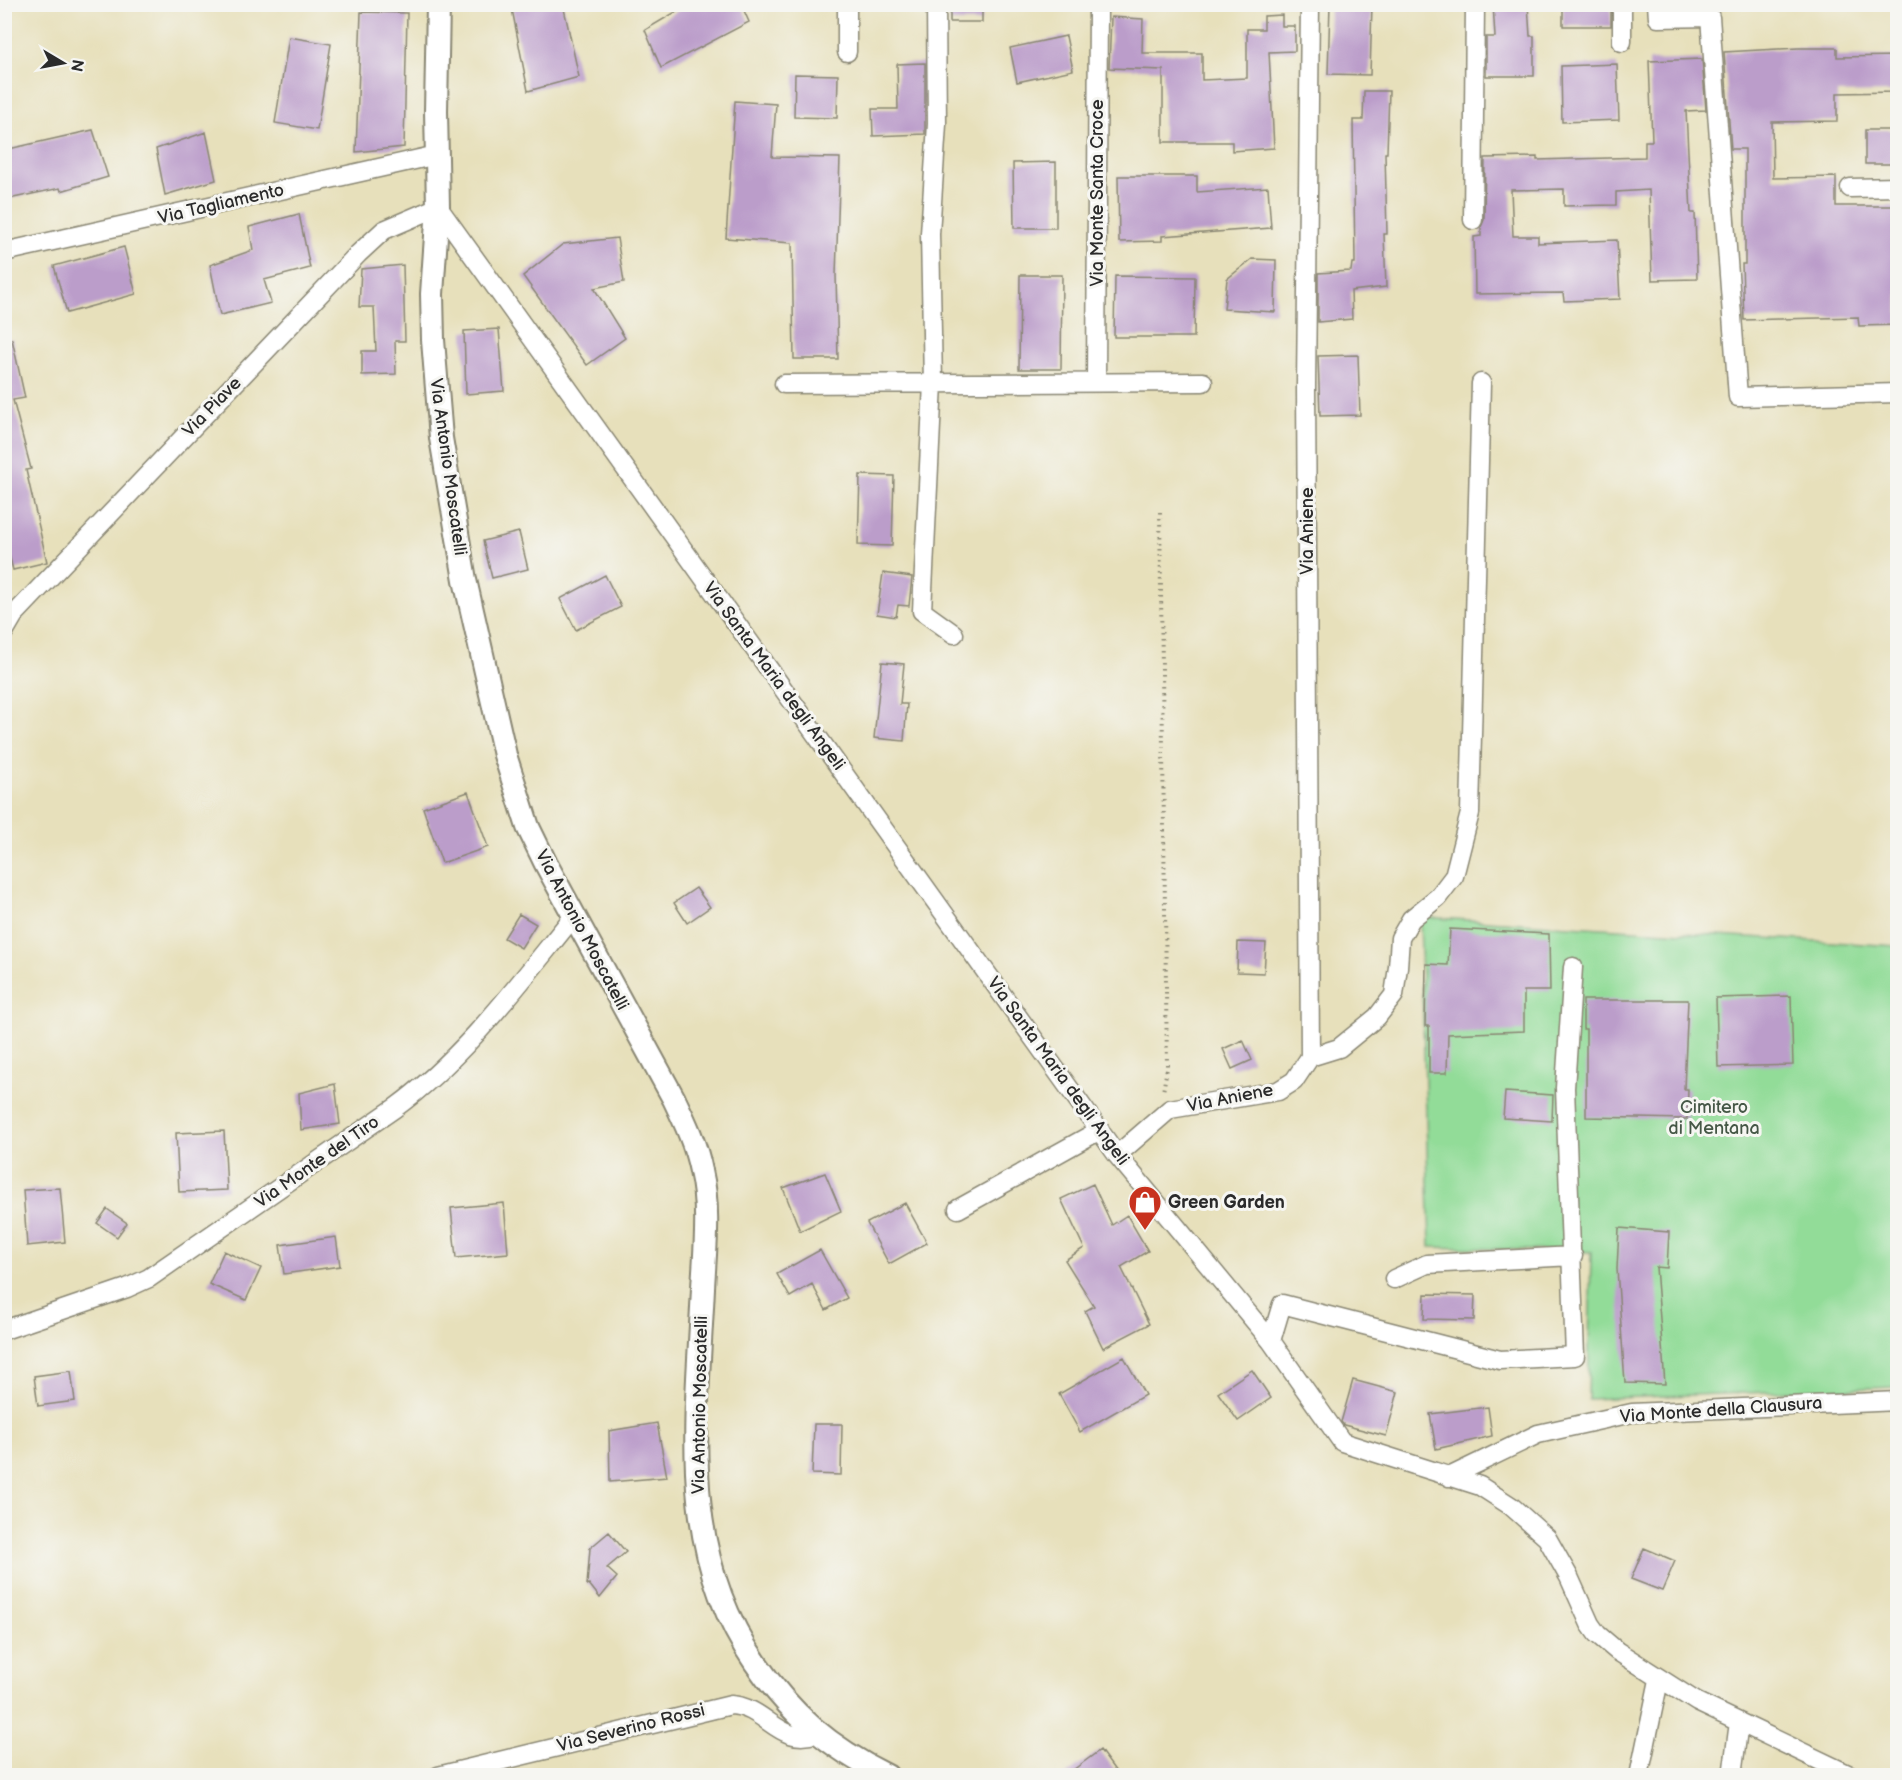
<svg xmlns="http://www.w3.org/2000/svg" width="1902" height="1780" viewBox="0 0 1902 1780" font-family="'Balsamiq Sans',sans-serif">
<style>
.green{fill:#92dc98;stroke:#5e8462;stroke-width:1.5}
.building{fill:#bb9dca}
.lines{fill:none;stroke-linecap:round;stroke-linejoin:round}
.minor-casing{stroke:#898673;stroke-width:21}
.tertiary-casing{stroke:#898673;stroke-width:26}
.path{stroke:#898673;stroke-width:4;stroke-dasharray:1.5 4.5;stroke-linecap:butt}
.minor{stroke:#fff;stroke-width:18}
.tertiary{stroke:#fff;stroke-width:22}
.labels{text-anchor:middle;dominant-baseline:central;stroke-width:6;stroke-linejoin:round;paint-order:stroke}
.street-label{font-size:18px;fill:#2b2b2b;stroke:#f6f6f2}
.park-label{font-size:18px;fill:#455746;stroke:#f6f6f2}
.poi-label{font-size:18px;font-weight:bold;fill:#2b2b2b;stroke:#f6f6f2;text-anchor:start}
</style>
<rect width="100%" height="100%" fill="#f6f6f2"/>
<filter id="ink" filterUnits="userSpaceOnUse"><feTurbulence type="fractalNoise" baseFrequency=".0167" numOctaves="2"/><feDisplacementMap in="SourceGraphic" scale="12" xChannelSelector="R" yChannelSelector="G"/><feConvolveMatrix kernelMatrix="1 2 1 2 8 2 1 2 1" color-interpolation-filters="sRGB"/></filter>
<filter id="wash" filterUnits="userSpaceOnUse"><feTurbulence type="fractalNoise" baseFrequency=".008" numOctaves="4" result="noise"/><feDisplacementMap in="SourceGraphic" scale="24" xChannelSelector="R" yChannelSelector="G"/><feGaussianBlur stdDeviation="1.35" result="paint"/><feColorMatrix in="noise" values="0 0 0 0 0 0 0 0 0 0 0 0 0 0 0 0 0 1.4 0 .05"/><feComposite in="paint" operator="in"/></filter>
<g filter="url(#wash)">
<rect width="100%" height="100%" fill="#e7e0bb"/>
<path class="green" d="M 1420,917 L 1897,946 L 1897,1387 L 1588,1399 L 1591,1252 L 1430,1247 Z"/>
<g id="blocks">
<path class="building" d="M 511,4 L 563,4 L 579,77 L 528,91 Z
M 689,4 L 741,4 L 749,22 L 661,68 L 645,30 Z
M 950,4 L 982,4 L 982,22 L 950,22 Z
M 1330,4 L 1372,4 L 1370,75 L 1328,74 Z
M 1493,4 L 1528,4 L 1530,36 L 1534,36 L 1534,76 L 1486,76 L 1486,37 L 1495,37 Z
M 1563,4 L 1611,4 L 1611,26 L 1563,26 Z
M 361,12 L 407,13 L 404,147 L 356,152 Z
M 1282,15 L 1282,26 L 1295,26 L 1295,51 L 1269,52 L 1274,148 L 1232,151 L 1232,142 L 1163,142 L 1163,70 L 1109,68 L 1111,17 L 1143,19 L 1142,53 L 1202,53 L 1202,80 L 1247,78 L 1247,29 L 1264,29 L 1264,16 Z
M 1066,36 L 1073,70 L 1017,82 L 1010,48 Z
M 289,37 L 331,44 L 317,130 L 275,123 Z
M 1798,48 L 1837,48 L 1837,57 L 1898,56 L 1898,92 L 1837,93 L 1837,121 L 1772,122 L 1773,178 L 1836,177 L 1836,206 L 1898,206 L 1898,325 L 1859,326 L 1858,317 L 1744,320 L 1742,264 L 1745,264 L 1745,149 L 1731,149 L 1724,52 Z
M 1702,59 L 1706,110 L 1686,111 L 1691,213 L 1695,213 L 1697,279 L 1652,280 L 1649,190 L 1616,192 L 1616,205 L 1564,206 L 1564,189 L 1511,190 L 1513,236 L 1538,236 L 1538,243 L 1617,240 L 1620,299 L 1564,301 L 1563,293 L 1475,294 L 1474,237 L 1481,236 L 1481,227 L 1484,220 L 1485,158 L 1537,157 L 1537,160 L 1645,157 L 1645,141 L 1652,141 L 1649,61 Z
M 925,63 L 925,134 L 873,136 L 872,109 L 898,109 L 897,64 Z
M 1617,64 L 1619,120 L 1562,122 L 1561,66 Z
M 795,74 L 838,75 L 837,118 L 794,117 Z
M 1364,91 L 1389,91 L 1387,153 L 1385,153 L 1387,234 L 1384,234 L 1386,287 L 1351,291 L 1352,319 L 1318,322 L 1318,273 L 1351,271 L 1352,263 L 1355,263 L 1353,120 L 1363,120 Z
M 735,101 L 776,104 L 772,157 L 840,158 L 836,275 L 838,359 L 794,359 L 792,243 L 726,238 Z
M 93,130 L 108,177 L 61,191 L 60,188 L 4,200 L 4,150 Z
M 1865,130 L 1898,130 L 1898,164 L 1865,164 Z
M 206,132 L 216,180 L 165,195 L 156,149 Z
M 1056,162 L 1056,228 L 1014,228 L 1013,163 Z
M 1118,176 L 1197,176 L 1197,192 L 1268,187 L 1271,228 L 1162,236 L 1162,241 L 1119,242 Z
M 299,214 L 310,268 L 264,280 L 271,303 L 220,315 L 210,265 L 253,250 L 249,227 Z
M 617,238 L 624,282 L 594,288 L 625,338 L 587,365 L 523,276 L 563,244 Z
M 124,247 L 136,294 L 67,313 L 54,266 Z
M 1252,259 L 1276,260 L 1275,312 L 1224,309 L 1227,279 Z
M 403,265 L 405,341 L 395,341 L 396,374 L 362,375 L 362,351 L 376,351 L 374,307 L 359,307 L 361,269 Z
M 1020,275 L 1062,275 L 1061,369 L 1019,369 Z
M 1115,276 L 1195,277 L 1194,337 L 1114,337 Z
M 499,329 L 504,391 L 466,394 L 464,331 Z
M 4,339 L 12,339 L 25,398 L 13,400 L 31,469 L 26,470 L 47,562 L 13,570 L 4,534 Z
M 1358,355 L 1360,415 L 1320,416 L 1318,356 Z
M 860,475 L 894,476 L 892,546 L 858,545 Z
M 519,532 L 528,569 L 492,578 L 483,541 Z
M 883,573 L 912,577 L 909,606 L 898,605 L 896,617 L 877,614 Z
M 605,575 L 621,607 L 576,630 L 560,599 Z
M 882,662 L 904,664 L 900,704 L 907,704 L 904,741 L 874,738 Z
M 468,792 L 488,847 L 442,863 L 423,808 Z
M 696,888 L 710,907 L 687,923 L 674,903 Z
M 519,914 L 536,924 L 521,948 L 504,938 Z
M 1450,929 L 1549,934 L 1550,991 L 1524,991 L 1524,1031 L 1448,1034 L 1447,1073 L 1429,1073 L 1429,1026 L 1425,1026 L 1426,964 L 1448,965 Z
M 1238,942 L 1266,943 L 1264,973 L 1237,972 Z
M 1791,996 L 1793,1065 L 1718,1067 L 1716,998 Z
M 1583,1000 L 1688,1000 L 1684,1089 L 1688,1089 L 1687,1119 L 1586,1117 L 1586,1029 L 1583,1029 Z
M 1243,1040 L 1252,1060 L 1232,1069 L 1223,1049 Z
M 335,1084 L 340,1124 L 301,1130 L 299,1093 Z
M 1505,1092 L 1553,1095 L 1552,1121 L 1503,1118 Z
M 224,1131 L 227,1190 L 179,1192 L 176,1133 Z
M 825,1173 L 841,1211 L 800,1231 L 783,1188 Z
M 1093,1184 L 1112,1225 L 1127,1215 L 1148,1251 L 1121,1267 L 1149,1324 L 1103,1348 L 1085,1311 L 1094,1306 L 1065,1260 L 1084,1248 L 1061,1199 Z
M 60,1188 L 65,1242 L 27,1246 L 23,1190 Z
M 504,1203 L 508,1253 L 456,1258 L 451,1208 Z
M 905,1203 L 927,1243 L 889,1264 L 867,1223 Z
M 107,1209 L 127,1223 L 117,1237 L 97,1223 Z
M 1619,1228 L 1669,1232 L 1667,1268 L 1656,1267 L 1665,1384 L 1625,1383 L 1617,1269 Z
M 336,1237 L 340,1266 L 284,1274 L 280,1245 Z
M 820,1250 L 847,1298 L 826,1310 L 812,1284 L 790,1297 L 777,1274 Z
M 224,1251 L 261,1268 L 246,1300 L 209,1284 Z
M 1425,1294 L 1475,1295 L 1474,1320 L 1424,1319 Z
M 1124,1357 L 1145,1395 L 1080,1432 L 1059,1394 Z
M 1252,1370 L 1271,1398 L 1238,1421 L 1218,1393 Z
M 71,1371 L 75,1401 L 38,1406 L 34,1376 Z
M 1353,1380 L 1398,1392 L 1386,1436 L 1344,1425 L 1341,1422 Z
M 1488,1407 L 1492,1436 L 1436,1449 L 1430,1414 Z
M 657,1423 L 667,1477 L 610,1482 L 609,1431 Z
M 814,1424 L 842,1424 L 841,1475 L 812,1474 Z
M 609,1532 L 626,1552 L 607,1568 L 617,1577 L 600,1598 L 589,1584 L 587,1585 L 590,1548 Z
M 1644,1548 L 1675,1561 L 1662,1591 L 1631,1579 Z
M 1100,1750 L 1119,1776 L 1065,1776 Z"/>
</g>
</g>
<g filter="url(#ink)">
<use href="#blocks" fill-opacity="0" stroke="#898673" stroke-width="1.5"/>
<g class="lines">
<defs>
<path id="minor" d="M 936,4 L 937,124 L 930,234 L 933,383 L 922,611 L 954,634
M 1622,4 L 1622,42
M 1657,4 L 1658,18 L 1710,17 L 1738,397 L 1898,393
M 847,52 L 847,4
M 1850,188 L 1898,187
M 1473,220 L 1475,4
M 4,252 L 437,155
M 1096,382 L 1098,4
M 784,384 L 1203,382
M 4,632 L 14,615 L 358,254 L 384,230 L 438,207 L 1117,1155 L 1271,1341 L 1342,1442 L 1480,1486 L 1511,1506 L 1547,1538 L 1569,1577 L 1590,1624 L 1597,1634 L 1617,1651 L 1697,1702 L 1852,1776
M 1310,1057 L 1339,1048 L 1377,1017 L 1394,995 L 1398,967 L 1400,938 L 1411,919 L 1438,897 L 1454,876 L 1470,813 L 1481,383
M 1117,1155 L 1170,1109 L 1278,1091 L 1294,1081 L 1310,1057 L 1306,387 L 1310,4
M 958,1209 L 1100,1130
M 1394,1279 L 1427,1264 L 1573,1256
M 4,1330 L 127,1288 L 149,1278 L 395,1108 C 466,1056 519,983 574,916
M 1271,1341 L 1282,1304 L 1500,1360 L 1575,1356 L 1565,1088 L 1573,967
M 1449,1477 L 1538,1434 L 1632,1413 L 1898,1401
M 438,1776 L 731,1705 C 767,1707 779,1747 817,1733
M 1639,1776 L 1659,1680
M 1732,1776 L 1739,1722"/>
<path id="tertiary" d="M 438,4 L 436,111 L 438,207 L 432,294 L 433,340 L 441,438 L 465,580 L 505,755 L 528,827 L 546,864 L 674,1099 C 685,1122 696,1145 701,1171 C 710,1209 705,1249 703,1288 C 697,1417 677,1549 755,1662 C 791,1715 829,1747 887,1776"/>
</defs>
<use href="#minor" class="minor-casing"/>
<use href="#tertiary" class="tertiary-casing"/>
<path class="path" d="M 1160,512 L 1167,1068 L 1163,1092"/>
<use href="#minor" class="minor"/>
<use href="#tertiary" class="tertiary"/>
</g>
</g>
<defs>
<symbol id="shop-pin" viewBox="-11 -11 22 30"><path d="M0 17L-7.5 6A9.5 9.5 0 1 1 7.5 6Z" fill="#c8321e" stroke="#f6f6f2"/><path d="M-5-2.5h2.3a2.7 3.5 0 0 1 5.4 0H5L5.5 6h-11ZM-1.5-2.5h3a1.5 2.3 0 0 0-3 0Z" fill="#fff"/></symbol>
</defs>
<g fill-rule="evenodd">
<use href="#shop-pin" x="1126" y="1183" width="38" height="52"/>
</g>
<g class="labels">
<g class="street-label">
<text transform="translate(1097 193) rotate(-90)">Via Monte Santa Croce</text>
<text transform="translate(221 204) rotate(-13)">Via Tagliamento</text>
<text transform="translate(212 407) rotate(-46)">Via Piave</text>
<text transform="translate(448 467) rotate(82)">Via Antonio Moscatelli</text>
<text transform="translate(1307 531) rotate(-90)">Via Aniene</text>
<text transform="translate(774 676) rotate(54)">Via Santa Maria degli Angeli</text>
<text transform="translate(582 930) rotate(62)">Via Antonio Moscatelli</text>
<text transform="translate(1058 1071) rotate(54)">Via Santa Maria degli Angeli</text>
<text transform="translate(1230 1098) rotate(-11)">Via Aniene</text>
<text transform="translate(317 1162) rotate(-35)">Via Monte del Tiro</text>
<text transform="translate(700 1405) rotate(-89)">Via Antonio Moscatelli</text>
<text transform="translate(1721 1410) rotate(-4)">Via Monte della Clausura</text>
<text transform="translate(631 1728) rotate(-14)">Via Severino Rossi</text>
</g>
<g class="park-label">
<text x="1714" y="1107">Cimitero<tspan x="1714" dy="21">di Mentana</tspan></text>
</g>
<g class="poi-label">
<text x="1168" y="1202">Green Garden</text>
</g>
</g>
<rect width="1902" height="1780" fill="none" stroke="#f6f6f2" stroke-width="24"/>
<g transform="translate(63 63) rotate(100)" stroke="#f6f6f2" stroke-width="4.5" paint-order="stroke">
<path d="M0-4.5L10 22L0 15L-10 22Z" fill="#2b2b2b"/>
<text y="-9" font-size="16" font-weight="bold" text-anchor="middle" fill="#2b2b2b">N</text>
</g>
</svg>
